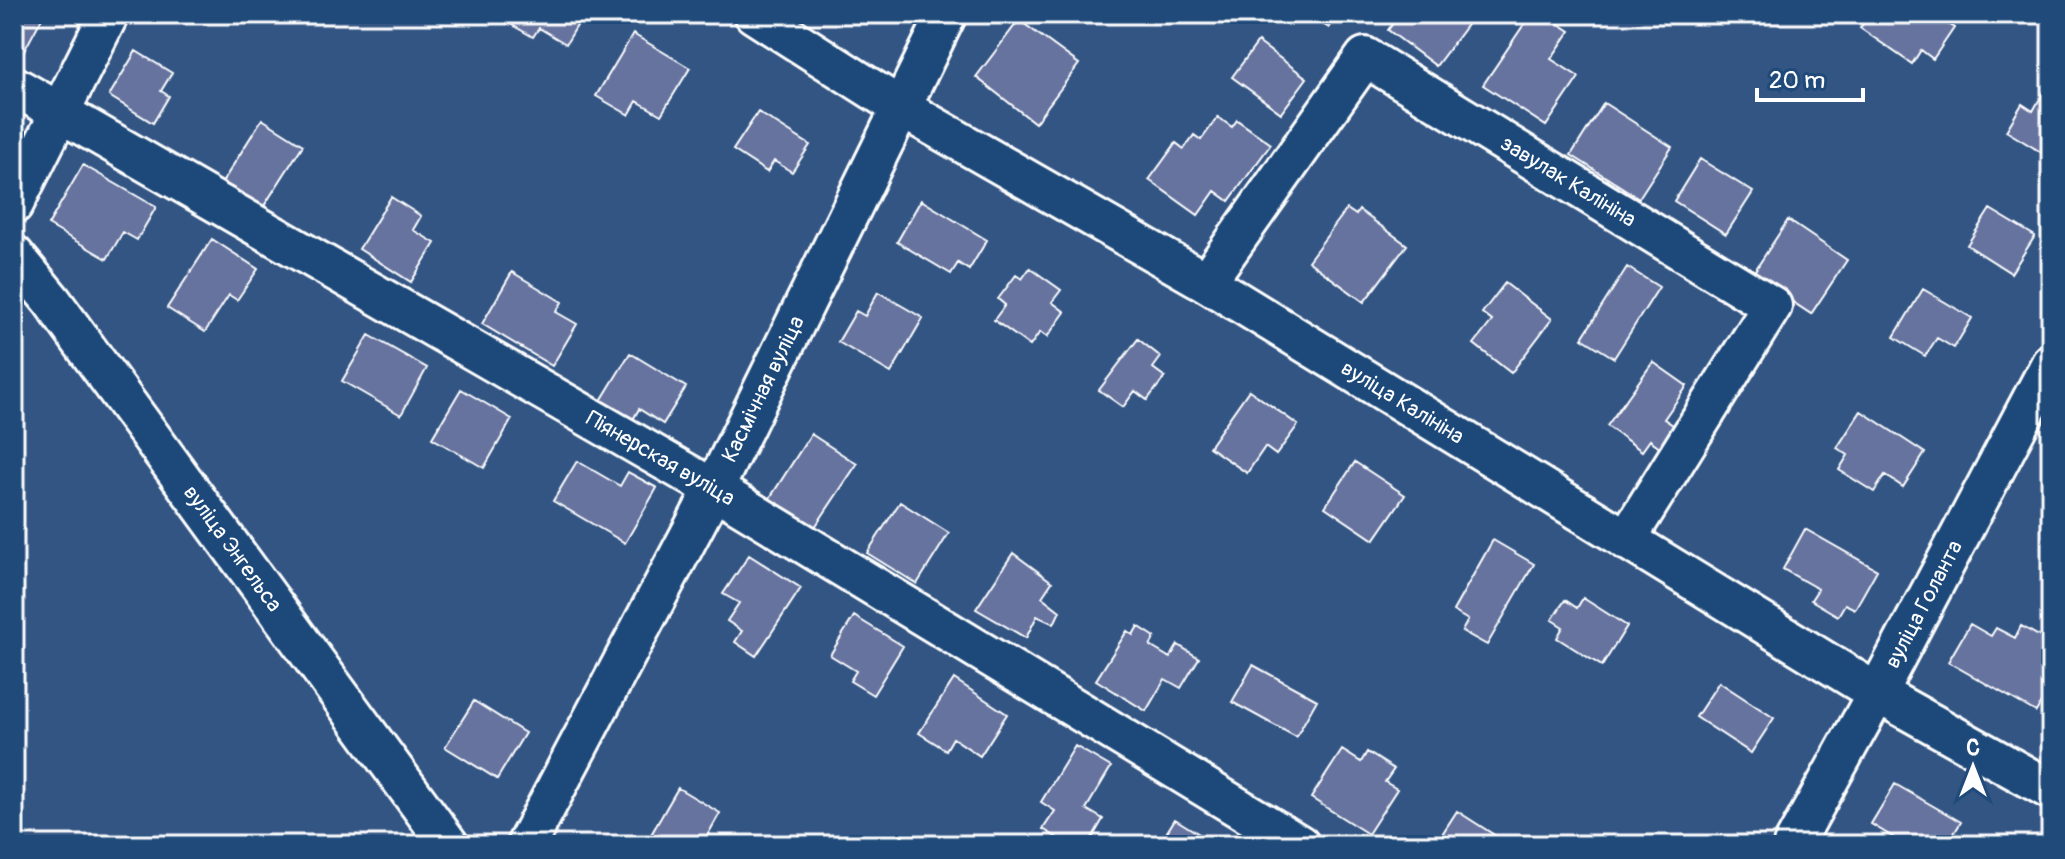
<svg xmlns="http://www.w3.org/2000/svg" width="2065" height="859" viewBox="0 0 2065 859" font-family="Pangolin,sans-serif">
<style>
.building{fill:#66739f;stroke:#fff;stroke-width:2}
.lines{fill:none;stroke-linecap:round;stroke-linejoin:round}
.minor-casing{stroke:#fff;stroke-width:44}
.minor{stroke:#1f4a7a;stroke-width:38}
.labels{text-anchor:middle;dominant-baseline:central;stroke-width:6;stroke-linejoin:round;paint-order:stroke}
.street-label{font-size:22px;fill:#fff;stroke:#1f4a7a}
</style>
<rect width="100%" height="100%" fill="#335584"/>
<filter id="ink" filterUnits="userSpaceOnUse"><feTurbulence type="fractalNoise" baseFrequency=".0125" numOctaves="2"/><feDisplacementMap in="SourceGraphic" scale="16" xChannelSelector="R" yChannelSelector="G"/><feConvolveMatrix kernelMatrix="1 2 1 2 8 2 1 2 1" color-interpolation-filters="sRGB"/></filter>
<g filter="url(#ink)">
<path class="building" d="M 14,14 L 44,14 L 22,55 L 14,51 Z
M 493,14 L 584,14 L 566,44 L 539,28 L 533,37 Z
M 1306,14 L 1338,14 L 1329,28 Z
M 1400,14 L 1475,14 L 1436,66 L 1388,30 Z
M 1531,14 L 1544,14 L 1570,31 L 1551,59 L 1579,77 L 1546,126 L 1483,85 Z
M 1870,14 L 1934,14 L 1954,28 L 1933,59 L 1921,50 L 1912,64 L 1860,28 Z
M 1019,20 L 1079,64 L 1035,123 L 976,77 Z
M 633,34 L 690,68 L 661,115 L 637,101 L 629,115 L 596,96 Z
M 1258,42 L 1307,78 L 1281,113 L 1232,77 Z
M 136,51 L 172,73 L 161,91 L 169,96 L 153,123 L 109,96 Z
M 2051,79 L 2051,153 L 2049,157 L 2006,131 L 2022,104 L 2033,111 Z
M 1604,103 L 1672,147 L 1639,198 L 1571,155 Z
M 758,112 L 810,145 L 792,172 L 774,161 L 767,172 L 733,150 Z
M 1218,117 L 1232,127 L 1237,120 L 1271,144 L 1229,201 L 1215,191 L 1198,215 L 1149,180 L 1176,143 L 1184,149 L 1194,135 L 1201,140 Z
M 262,119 L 303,145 L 262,209 L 222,183 Z
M 1700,159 L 1753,192 L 1726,234 L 1674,201 Z
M 83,165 L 156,207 L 137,240 L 123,232 L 107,259 L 48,225 Z
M 391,197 L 421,216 L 413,230 L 435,243 L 411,282 L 359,249 Z
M 921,200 L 987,240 L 969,270 L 958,263 L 951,274 L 897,242 Z
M 1347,209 L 1356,215 L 1359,210 L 1407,245 L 1364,302 L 1308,261 Z
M 1990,209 L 2035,236 L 2011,273 L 1967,245 Z
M 1788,220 L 1847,260 L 1811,314 L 1752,275 Z
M 212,239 L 258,269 L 237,300 L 229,295 L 205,332 L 167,308 Z
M 1627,267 L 1659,287 L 1614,358 L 1582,338 Z
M 1030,268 L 1061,290 L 1052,302 L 1065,312 L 1047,337 L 1040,332 L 1030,346 L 994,320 L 1005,305 L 998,299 L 1016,275 L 1022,279 Z
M 512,272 L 562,302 L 556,312 L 577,324 L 552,366 L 482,324 Z
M 1505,283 L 1552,319 L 1511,373 L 1474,344 L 1492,321 L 1482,313 Z
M 1923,289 L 1972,318 L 1954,348 L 1937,338 L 1925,356 L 1894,337 Z
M 878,292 L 923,318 L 891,373 L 838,342 L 856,311 L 865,316 Z
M 369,335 L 427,368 L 401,415 L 342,381 Z
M 1138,339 L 1161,357 L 1153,368 L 1165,377 L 1147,400 L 1135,391 L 1123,407 L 1099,390 Z
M 630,353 L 686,387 L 663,424 L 639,409 L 631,423 L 599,404 Z
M 1653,362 L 1687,386 L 1664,419 L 1676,427 L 1661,448 L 1650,440 L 1642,451 L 1607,426 Z
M 461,389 L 512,419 L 484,468 L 432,438 Z
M 1249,390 L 1298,425 L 1276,455 L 1265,447 L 1247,473 L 1209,447 Z
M 1861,411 L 1925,453 L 1903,487 L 1885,475 L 1874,492 L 1839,470 L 1848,455 L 1837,448 Z
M 811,434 L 857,464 L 813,530 L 768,501 Z
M 577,461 L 620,486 L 628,472 L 657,488 L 625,543 L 553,501 Z
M 1355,462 L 1405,495 L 1374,540 L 1325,507 Z
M 900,502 L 949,533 L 917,584 L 867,553 Z
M 1805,529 L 1877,570 L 1855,609 L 1845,604 L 1838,616 L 1811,600 L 1818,589 L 1783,569 Z
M 1493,540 L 1534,564 L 1487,645 L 1462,631 L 1468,620 L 1453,611 Z
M 1013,553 L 1052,582 L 1042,597 L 1060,611 L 1054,624 L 1037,616 L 1026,638 L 976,609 Z
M 749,555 L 801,588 L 756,656 L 735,642 L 742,631 L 727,621 L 739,603 L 723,594 Z
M 1583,598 L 1627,626 L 1602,666 L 1557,638 L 1563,627 L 1552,620 L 1565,600 L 1577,608 Z
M 854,616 L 903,646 L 873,695 L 850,681 L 856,671 L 830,655 Z
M 1970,624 L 1991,636 L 1996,628 L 2015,638 L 2021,626 L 2051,643 L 2042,662 L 2051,667 L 2051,685 L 2036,712 L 1948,662 Z
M 1138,626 L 1155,637 L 1150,646 L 1170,658 L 1178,645 L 1199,658 L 1181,688 L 1165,679 L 1146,711 L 1096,680 L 1127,631 L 1133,635 Z
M 1253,665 L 1317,700 L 1296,737 L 1232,702 Z
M 954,679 L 1007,714 L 980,756 L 953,738 L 946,750 L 919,733 Z
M 1719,682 L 1774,718 L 1751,753 L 1696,717 Z
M 474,701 L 525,733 L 497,779 L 445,747 Z
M 1075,746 L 1111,767 L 1086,809 L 1103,819 L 1088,845 L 1069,845 L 1043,829 L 1055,811 L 1041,802 Z
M 1342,750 L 1361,762 L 1367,752 L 1394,769 L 1385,782 L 1397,789 L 1368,834 L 1311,798 Z
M 1895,784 L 1961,822 L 1947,845 L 1906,845 L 1871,824 Z
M 678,788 L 720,813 L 702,845 L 645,845 Z
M 1457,811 L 1510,845 L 1435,845 Z
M 1175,819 L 1209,840 L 1206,845 L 1159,845 Z"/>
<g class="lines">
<defs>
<g id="minor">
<path id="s1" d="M 754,14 L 900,107 L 1206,282 L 1877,693 L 2051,790"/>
<path id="s2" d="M 14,86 L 714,489 L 1300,845"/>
<path d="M 14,204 L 109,14"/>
<path id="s3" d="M 14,255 L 52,301 L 449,845"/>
<path id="s4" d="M 1206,282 L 1365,57 L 1772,306 L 1626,540"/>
<path id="s5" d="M 526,845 L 714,489 L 947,14"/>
<path id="s6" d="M 1793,845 L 1877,693 L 2051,363"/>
</g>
</defs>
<use href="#minor" class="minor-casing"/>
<use href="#minor" class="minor"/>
</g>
</g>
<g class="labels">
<g class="street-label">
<text stroke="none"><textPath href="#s4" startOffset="514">завулак Калініна</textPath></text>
<text stroke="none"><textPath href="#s5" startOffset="514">Касмічная вуліца</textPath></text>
<text stroke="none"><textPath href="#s1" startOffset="756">вуліца Калініна</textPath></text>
<text stroke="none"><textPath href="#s2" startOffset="746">Піянерская вуліца</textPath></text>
<text stroke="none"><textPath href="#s3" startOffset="366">вуліца Энгельса</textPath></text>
<text stroke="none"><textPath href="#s6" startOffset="274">вуліца Голанта</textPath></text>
</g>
</g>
<rect width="2065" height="859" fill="none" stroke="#1f4a7a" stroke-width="48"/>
<rect x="24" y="24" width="2017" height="811" fill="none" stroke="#fff" stroke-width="3" filter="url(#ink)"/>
<g transform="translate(1973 767)" stroke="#1f4a7a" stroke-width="6" paint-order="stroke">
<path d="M0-6L14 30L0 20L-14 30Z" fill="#ffffff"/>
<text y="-12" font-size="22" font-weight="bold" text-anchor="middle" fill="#ffffff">С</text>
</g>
<path d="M1757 88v12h106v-12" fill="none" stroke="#ffffff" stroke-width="4"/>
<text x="1769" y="88" font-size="24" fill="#ffffff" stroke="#1f4a7a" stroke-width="6" paint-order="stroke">20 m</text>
</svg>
